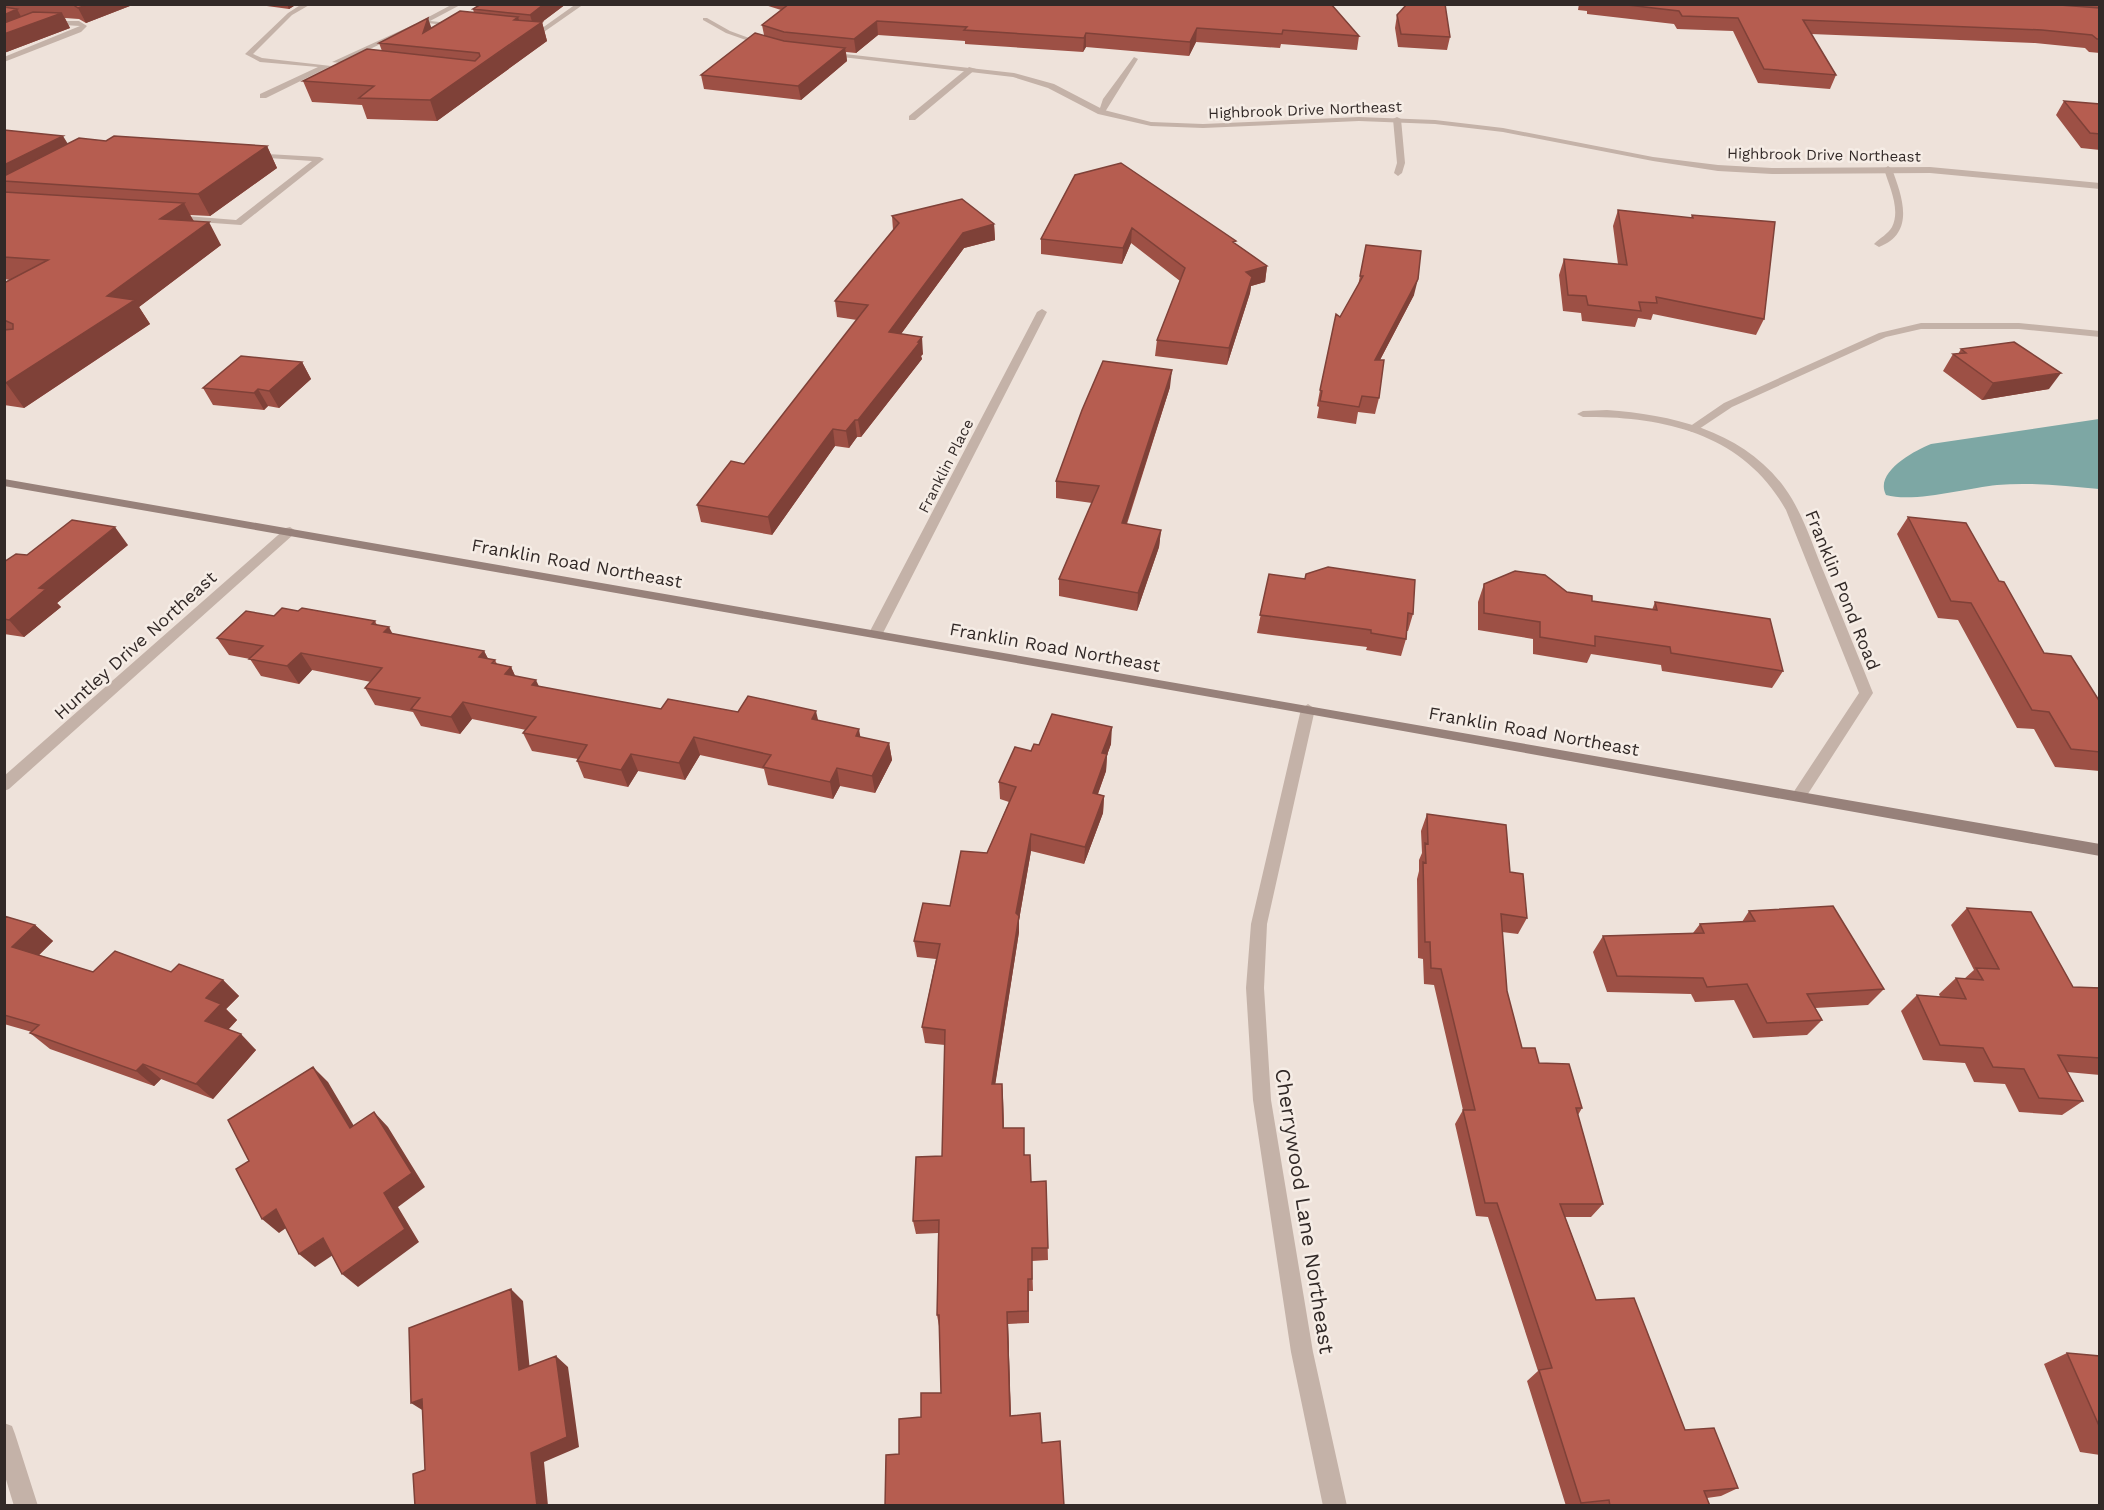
<svg xmlns="http://www.w3.org/2000/svg" width="2104" height="1510" viewBox="0 0 2104 1510" font-family="'Work Sans',sans-serif">
<style>
.water{fill:#7da7a4}
.lines{fill:none;stroke-linecap:round;stroke-linejoin:round}
.lane{fill:#c4b2a8;fill-rule:evenodd}
.street{fill:#c4b2a8;fill-rule:evenodd}
.secondary{fill:#97817a;fill-rule:evenodd}
.wall{fill:#9d5045}
.shaded-wall{fill:#7f4138}
.building{fill:#b65d50;stroke:#7f4138;stroke-width:1.5}
.labels{text-anchor:middle;dominant-baseline:central;stroke-width:5;stroke-linejoin:round;paint-order:stroke}
.far-street-label{font-size:15px;fill:#322927;stroke:#f6ede6}
.street-label{font-size:18px;fill:#322927;stroke:#f6ede6}
.near-street-label{font-size:21px;fill:#322927;stroke:#f6ede6}
</style>
<rect width="100%" height="100%" fill="#eee2da"/>
<path class="water" d="M 2099,419 L 2099,489 C 2066,486 2031,482 1997,485 C 1967,488 1914,503 1886,495 C 1874,472 1914,451 1931,444 Z"/>
<g class="lines">
<path class="lane" d="M 46,21 L 79,21 L 87,26 L 81,32 L 4,62 L 4,57 L 80,26 L 48,24 Z
M 1134,57 L 1138,59 L 1105,112 L 1098,114 L 1103,99 Z
M 969,67 L 976,69 L 915,120 L 909,120 L 909,116 Z
M 1397,117 L 1401,119 L 1405,163 L 1402,173 L 1398,176 L 1394,173 L 1397,163 L 1393,119 Z
M 1888,166 L 1892,169 C 1902,196 1916,233 1879,247 L 1874,244 C 1880,238 1888,234 1892,227 C 1901,209 1889,186 1884,169 Z
M 1921,323 L 2019,323 L 2100,331 L 2100,337 L 2019,329 L 1921,329 L 1886,337 L 1732,407 L 1696,431 L 1692,432 L 1686,429 L 1724,403 L 1879,333 Z"/>
<path class="street" d="M 302,4 L 311,4 L 292,15 L 253,54 L 262,58 L 331,66 L 266,98 L 260,98 L 260,94 L 318,67 L 260,62 L 245,54 L 288,13 Z
M 453,4 L 462,4 L 430,21 L 459,24 L 461,27 L 419,22 Z
M 576,4 L 584,4 L 541,34 L 522,31 L 525,29 L 538,31 Z
M 703,18 L 707,18 L 730,31 L 768,45 L 763,46 L 726,33 L 703,20 Z
M 415,24 L 420,25 L 345,61 L 364,62 L 364,66 L 332,62 Z
M 827,52 L 1014,73 L 1054,84 L 1104,110 L 1151,122 L 1203,124 L 1359,117 L 1435,120 L 1503,128 L 1653,157 L 1718,165 L 1772,168 L 1930,167 L 2100,183 L 2100,189 L 1930,173 L 1772,174 L 1718,171 L 1653,161 L 1503,132 L 1435,124 L 1359,121 L 1203,128 L 1151,126 L 1098,114 L 1048,88 L 1013,77 L 825,55 Z
M 251,153 L 320,157 L 324,159 L 241,225 L 171,220 L 170,218 L 174,215 L 236,220 L 312,161 L 254,157 L 251,157 Z
M 1042,309 L 1047,312 L 883,633 L 876,638 L 871,636 L 869,633 L 1037,312 Z
M 1607,410 C 1678,415 1753,434 1792,499 C 1806,523 1814,549 1825,575 C 1841,614 1857,653 1873,693 L 1804,800 L 1794,800 L 1791,796 L 1859,693 L 1786,510 C 1744,434 1664,416 1583,417 L 1577,414 L 1583,411 Z
M 290,527 L 296,531 L 294,534 L 9,789 L 4,791 L 4,776 L 286,528 Z
M 1308,704 L 1315,709 L 1267,924 L 1264,988 L 1271,1100 L 1313,1352 L 1347,1506 L 1323,1506 L 1291,1352 L 1253,1100 L 1246,988 L 1251,924 L 1301,709 Z
M 4,1423 L 12,1426 L 15,1434 L 38,1506 L 14,1506 L 4,1473 Z"/>
<path class="secondary" d="M 4,479 L 2100,844 L 2100,856 L 1308,714 L 4,486 Z"/>
</g>
<path class="wall" d="M 4,4 L 135,4 L 86,23 L 79,19 L 65,18 L 70,28 L 4,53 Z
M 252,4 L 297,4 L 289,9 Z
M 566,4 L 542,22 L 547,41 L 437,121 L 367,119 L 362,105 L 312,102 L 303,81 L 382,51 L 379,43 L 432,28 L 474,13 L 473,9 Z
M 762,4 L 1331,4 L 1359,36 L 1357,50 L 1281,44 L 1280,48 L 1196,42 L 1189,56 L 1086,47 L 1083,52 L 965,44 L 965,41 L 878,35 L 856,53 L 846,52 L 847,61 L 801,100 L 704,89 L 701,75 L 764,35 L 762,25 L 781,10 Z
M 1579,4 L 2100,4 L 2100,53 L 2089,52 L 2085,48 L 2035,43 L 1811,34 L 1836,75 L 1830,89 L 1758,83 L 1733,31 L 1677,29 L 1674,24 L 1587,14 L 1587,11 L 1578,10 Z
M 1397,15 L 1450,37 L 1447,50 L 1398,47 L 1395,28 Z
M 2064,101 L 2100,104 L 2100,150 L 2081,148 L 2056,115 Z
M 4,130 L 68,144 L 106,141 L 267,146 L 277,168 L 210,216 L 190,215 L 194,221 L 221,245 L 139,307 L 150,324 L 24,408 L 4,405 L 4,282 L 10,280 L 4,279 Z
M 1075,175 L 1236,244 L 1267,266 L 1265,282 L 1251,286 L 1250,293 L 1227,365 L 1155,356 L 1157,340 L 1180,281 L 1131,243 L 1122,264 L 1041,254 L 1041,239 Z
M 1618,210 L 1691,218 L 1692,215 L 1764,319 L 1756,335 L 1653,314 L 1651,320 L 1638,318 L 1635,327 L 1582,321 L 1581,313 L 1563,311 L 1559,275 L 1564,259 L 1618,264 L 1613,226 Z
M 892,216 L 994,224 L 995,240 L 964,248 L 901,334 L 923,354 L 921,356 L 922,359 L 861,437 L 857,437 L 849,448 L 835,446 L 772,535 L 701,522 L 697,505 L 744,464 L 857,320 L 837,317 L 835,301 L 893,230 Z
M 1366,245 L 1414,295 L 1380,360 L 1379,398 L 1375,414 L 1358,412 L 1356,424 L 1317,418 L 1319,407 L 1317,406 L 1320,390 L 1340,317 L 1358,286 Z
M 1961,349 L 2049,389 L 1982,400 L 1943,371 L 1953,354 L 1958,354 Z
M 302,362 L 311,379 L 279,408 L 268,406 L 264,410 L 213,405 L 203,388 Z
M 1170,387 L 1127,524 L 1161,530 L 1159,547 L 1137,611 L 1059,596 L 1059,579 L 1092,503 L 1056,498 L 1056,481 Z
M 1908,517 L 1999,581 L 2044,653 L 2100,702 L 2100,771 L 2055,767 L 2034,729 L 2017,728 L 1958,620 L 1938,618 L 1897,534 Z
M 128,545 L 57,603 L 61,607 L 24,637 L 4,634 L 4,562 L 27,555 Z
M 1269,574 L 1413,614 L 1408,631 L 1407,631 L 1406,639 L 1401,656 L 1366,650 L 1367,647 L 1257,633 Z
M 1484,584 L 1567,592 L 1592,601 L 1652,610 L 1655,602 L 1783,671 L 1772,688 L 1662,671 L 1661,665 L 1591,654 L 1587,663 L 1533,654 L 1533,639 L 1478,630 L 1478,602 Z
M 274,616 L 375,621 L 377,625 L 393,634 L 484,651 L 488,659 L 495,660 L 497,664 L 511,667 L 515,676 L 539,687 L 661,709 L 738,712 L 818,720 L 860,737 L 889,743 L 892,760 L 875,793 L 840,786 L 833,799 L 768,785 L 764,769 L 700,755 L 685,780 L 638,771 L 628,787 L 584,778 L 577,761 L 578,759 L 532,751 L 523,733 L 526,730 L 472,719 L 460,734 L 421,726 L 413,712 L 375,705 L 365,688 L 371,682 L 312,670 L 299,684 L 261,676 L 250,659 L 229,655 L 217,638 Z
M 1111,744 L 1107,755 L 1106,771 L 1098,794 L 1104,796 L 1103,813 L 1084,864 L 1031,851 L 1019,920 L 1019,932 L 995,1084 L 1003,1098 L 1004,1128 L 1025,1155 L 1031,1182 L 1046,1181 L 1048,1260 L 1032,1261 L 1033,1291 L 1029,1291 L 1029,1323 L 1008,1324 L 1011,1416 L 899,1454 L 921,1417 L 941,1393 L 939,1326 L 937,1315 L 938,1233 L 916,1234 L 913,1221 L 942,1156 L 945,1045 L 925,1043 L 922,1027 L 936,959 L 917,957 L 914,941 L 950,906 L 987,853 L 1009,802 L 1000,799 L 999,782 L 1031,751 L 1039,745 Z
M 1427,814 L 1510,872 L 1527,918 L 1518,934 L 1502,932 L 1507,991 L 1522,1048 L 1539,1063 L 1582,1108 L 1578,1115 L 1603,1204 L 1591,1217 L 1565,1217 L 1596,1300 L 1685,1430 L 1738,1488 L 1721,1496 L 1707,1498 L 1710,1506 L 1566,1506 L 1527,1381 L 1538,1371 L 1488,1217 L 1476,1216 L 1455,1124 L 1463,1110 L 1434,985 L 1424,984 L 1423,959 L 1418,958 L 1417,879 L 1419,871 L 1419,860 L 1422,853 L 1421,831 Z
M 1967,908 L 2073,987 L 2100,988 L 2100,1075 L 2067,1072 L 2083,1101 L 2062,1115 L 2019,1112 L 2005,1084 L 1974,1082 L 1965,1063 L 1923,1060 L 1901,1011 L 1917,995 L 1940,997 L 1939,994 L 1956,978 L 1964,979 L 1974,970 L 1951,925 Z
M 1749,911 L 1884,989 L 1868,1005 L 1815,1008 L 1822,1020 L 1807,1035 L 1753,1038 L 1734,1000 L 1695,1002 L 1691,994 L 1607,992 L 1593,952 L 1603,936 L 1693,933 L 1700,924 L 1742,922 Z
M 4,916 L 35,925 L 53,941 L 39,955 L 93,972 L 171,972 L 223,980 L 239,996 L 226,1009 L 237,1020 L 228,1030 L 256,1050 L 213,1099 L 161,1079 L 154,1086 L 50,1049 L 30,1033 L 32,1032 L 4,1024 Z
M 2067,1353 L 2100,1356 L 2100,1455 L 2080,1452 L 2044,1364 Z"/>
<path class="shaded-wall" d="M 89,4 L 135,4 L 86,23 L 78,8 Z
M 287,4 L 297,4 L 289,9 Z
M 544,4 L 566,4 L 542,22 L 547,41 L 437,121 L 430,100 L 520,38 L 514,20 L 518,17 L 524,35 L 534,28 L 530,15 Z
M 17,9 L 25,24 L 4,33 L 4,15 Z
M 62,13 L 70,28 L 4,53 L 4,34 Z
M 428,18 L 435,38 L 423,33 Z
M 877,21 L 878,35 L 856,53 L 854,39 Z
M 1197,28 L 1196,42 L 1189,56 L 1190,42 Z
M 1086,33 L 1086,47 L 1083,52 L 1084,38 Z
M 845,48 L 847,61 L 801,100 L 798,86 Z
M 63,136 L 76,157 L 4,181 L 4,165 Z
M 267,146 L 277,168 L 210,216 L 198,194 Z
M 184,203 L 196,226 L 160,219 Z
M 209,222 L 221,245 L 139,307 L 150,324 L 24,408 L 6,383 L 107,296 Z
M 994,224 L 995,240 L 964,248 L 890,349 L 889,332 L 963,233 Z
M 1132,228 L 1131,243 L 1122,264 L 1123,248 Z
M 1267,266 L 1265,282 L 1251,286 L 1250,293 L 1227,365 L 1229,348 L 1246,272 Z
M 1418,279 L 1414,295 L 1371,377 L 1375,360 Z
M 922,337 L 923,354 L 921,356 L 922,359 L 861,437 L 858,420 Z
M 302,362 L 311,379 L 279,408 L 269,391 Z
M 1172,370 L 1170,387 L 1121,540 L 1122,523 Z
M 2061,373 L 2049,389 L 1982,400 L 1993,383 Z
M 258,389 L 268,406 L 264,410 L 254,393 Z
M 855,420 L 857,437 L 849,448 L 846,431 Z
M 833,429 L 835,446 L 772,535 L 768,517 Z
M 115,527 L 128,545 L 57,603 L 61,607 L 24,637 L 9,620 L 39,588 Z
M 1161,530 L 1159,547 L 1137,611 L 1138,593 Z
M 389,627 L 398,644 L 384,632 Z
M 484,651 L 493,668 L 479,657 Z
M 301,653 L 312,670 L 299,684 L 287,666 Z
M 511,667 L 519,684 L 505,674 Z
M 536,680 L 544,697 L 532,685 Z
M 463,702 L 472,719 L 460,734 L 451,717 Z
M 816,711 L 820,728 L 812,719 Z
M 1112,727 L 1111,744 L 1107,755 L 1106,771 L 1092,810 L 1093,793 L 1102,753 Z
M 859,729 L 862,746 L 856,736 Z
M 694,737 L 700,755 L 685,780 L 679,763 Z
M 889,743 L 892,760 L 875,793 L 872,776 Z
M 631,754 L 638,771 L 628,787 L 621,770 Z
M 837,768 L 840,786 L 833,799 L 830,782 Z
M 1104,796 L 1103,813 L 1084,864 L 1085,847 Z
M 1031,834 L 1031,851 L 1019,920 L 1019,932 L 993,1099 L 992,1084 L 1016,913 Z
M 35,925 L 53,941 L 31,963 L 12,947 Z
M 223,980 L 239,996 L 226,1009 L 237,1020 L 221,1037 L 205,1021 L 206,998 Z
M 241,1034 L 256,1050 L 213,1099 L 196,1084 Z
M 143,1064 L 161,1079 L 154,1086 L 136,1071 Z
M 313,1067 L 328,1082 L 364,1143 L 350,1128 Z
M 1002,1084 L 1003,1098 L 1004,1142 L 1003,1128 Z
M 374,1112 L 388,1127 L 425,1187 L 398,1207 L 419,1242 L 358,1287 L 342,1274 L 384,1193 Z
M 276,1209 L 293,1223 L 279,1233 L 262,1219 Z
M 323,1238 L 339,1251 L 315,1267 L 299,1254 Z
M 511,1289 L 523,1301 L 531,1381 L 519,1370 Z
M 1007,1312 L 1008,1324 L 1011,1425 L 1010,1416 Z
M 556,1356 L 568,1367 L 579,1447 L 544,1462 L 548,1506 L 537,1506 L 531,1453 Z
M 422,1399 L 427,1413 L 411,1403 Z"/>
<path class="building" d="M 72,4 L 89,4 L 78,8 Z
M 481,4 L 544,4 L 530,15 L 473,9 Z
M 789,4 L 1331,4 L 1359,36 L 1283,30 L 1282,34 L 1197,28 L 1190,42 L 1086,33 L 1084,38 L 964,30 L 967,27 L 877,21 L 854,39 L 784,32 L 762,25 Z
M 1407,4 L 1445,4 L 1450,37 L 1401,34 L 1397,15 Z
M 1619,4 L 2046,4 L 2100,8 L 2100,39 L 2097,39 L 2092,35 L 2042,30 L 1803,20 L 1836,75 L 1764,69 L 1738,18 L 1682,16 L 1679,11 Z
M 4,7 L 17,9 L 4,15 Z
M 460,11 L 518,17 L 514,20 L 542,22 L 430,100 L 359,98 L 374,86 L 303,81 L 367,49 L 475,61 L 480,56 L 479,53 L 379,43 L 428,18 L 423,33 Z
M 33,12 L 62,13 L 4,34 L 4,23 Z
M 755,33 L 784,41 L 845,48 L 798,86 L 701,75 Z
M 2064,101 L 2100,104 L 2100,134 L 2090,133 Z
M 4,130 L 63,136 L 4,165 Z
M 114,136 L 267,146 L 198,194 L 4,181 L 4,176 L 79,138 L 106,141 Z
M 1121,163 L 1236,241 L 1233,242 L 1267,266 L 1246,272 L 1252,277 L 1229,348 L 1157,340 L 1185,268 L 1132,228 L 1123,248 L 1041,239 L 1075,175 Z
M 4,192 L 184,203 L 160,219 L 209,222 L 107,296 L 135,300 L 6,383 L 4,383 L 4,330 L 13,329 L 13,324 L 4,320 L 4,283 L 48,260 L 4,257 Z
M 962,199 L 994,224 L 963,233 L 889,332 L 922,337 L 918,342 L 920,342 L 858,420 L 855,420 L 846,431 L 833,429 L 768,517 L 697,505 L 731,461 L 744,464 L 868,305 L 835,301 L 899,223 L 892,216 Z
M 1618,210 L 1693,218 L 1692,215 L 1775,222 L 1764,319 L 1656,297 L 1657,303 L 1639,302 L 1641,311 L 1588,305 L 1586,296 L 1568,295 L 1564,259 L 1627,265 Z
M 1366,245 L 1421,251 L 1418,279 L 1375,360 L 1384,360 L 1379,398 L 1362,396 L 1359,407 L 1320,401 L 1322,391 L 1320,390 L 1336,314 L 1340,317 L 1363,276 L 1360,276 Z
M 2014,342 L 2061,373 L 1993,383 L 1953,354 L 1966,353 L 1961,349 Z
M 241,356 L 302,362 L 269,391 L 258,389 L 254,393 L 203,388 Z
M 1103,361 L 1172,370 L 1122,523 L 1161,530 L 1138,593 L 1059,579 L 1099,486 L 1056,481 L 1082,410 Z
M 1908,517 L 1966,523 L 1999,581 L 2004,582 L 2044,653 L 2071,656 L 2100,702 L 2100,752 L 2071,749 L 2049,712 L 2032,710 L 1971,603 L 1951,601 Z
M 72,520 L 115,527 L 39,588 L 46,589 L 9,620 L 4,619 L 4,562 L 16,554 L 27,555 Z
M 1328,567 L 1415,580 L 1413,614 L 1408,613 L 1406,639 L 1371,633 L 1371,630 L 1260,615 L 1269,574 L 1305,579 L 1306,574 Z
M 1515,571 L 1545,575 L 1567,592 L 1592,596 L 1592,601 L 1657,610 L 1655,602 L 1770,619 L 1783,671 L 1671,653 L 1670,647 L 1595,636 L 1595,646 L 1540,637 L 1540,622 L 1484,613 L 1484,584 Z
M 282,608 L 298,611 L 302,608 L 375,621 L 372,624 L 389,627 L 384,632 L 484,651 L 479,657 L 495,660 L 492,663 L 511,667 L 505,674 L 536,680 L 532,685 L 661,709 L 668,699 L 738,712 L 748,696 L 816,711 L 812,719 L 859,729 L 856,736 L 889,743 L 872,776 L 837,768 L 830,782 L 763,767 L 771,755 L 694,737 L 679,763 L 631,754 L 621,770 L 577,761 L 587,745 L 523,733 L 536,717 L 463,702 L 451,717 L 411,709 L 420,698 L 365,688 L 382,668 L 301,653 L 287,666 L 249,659 L 263,646 L 217,638 L 246,611 L 274,616 Z
M 1052,714 L 1112,727 L 1102,753 L 1107,754 L 1093,793 L 1104,796 L 1085,847 L 1031,834 L 1016,913 L 1019,916 L 992,1084 L 1002,1084 L 1003,1128 L 1024,1128 L 1024,1155 L 1030,1155 L 1031,1182 L 1046,1181 L 1048,1248 L 1032,1248 L 1032,1279 L 1028,1279 L 1028,1311 L 1007,1312 L 1010,1416 L 1040,1413 L 1042,1443 L 1060,1441 L 1064,1506 L 885,1506 L 886,1455 L 899,1454 L 899,1419 L 921,1417 L 921,1393 L 941,1393 L 939,1315 L 937,1315 L 939,1220 L 913,1221 L 916,1157 L 942,1156 L 945,1030 L 922,1027 L 940,944 L 914,941 L 923,903 L 950,906 L 961,851 L 987,853 L 1016,787 L 999,782 L 1015,747 L 1031,751 L 1034,744 L 1039,745 Z
M 1427,814 L 1506,825 L 1510,872 L 1523,874 L 1527,918 L 1501,914 L 1507,991 L 1522,1048 L 1535,1048 L 1539,1063 L 1569,1064 L 1582,1108 L 1576,1108 L 1603,1204 L 1560,1204 L 1596,1300 L 1634,1298 L 1685,1430 L 1714,1428 L 1738,1488 L 1704,1491 L 1710,1506 L 1610,1506 L 1609,1500 L 1581,1503 L 1539,1370 L 1552,1368 L 1497,1203 L 1485,1203 L 1463,1110 L 1475,1110 L 1441,969 L 1431,968 L 1430,942 L 1425,942 L 1423,862 L 1426,863 L 1425,843 L 1428,844 Z
M 1833,906 L 1884,989 L 1807,994 L 1822,1020 L 1767,1023 L 1747,984 L 1707,987 L 1703,978 L 1617,976 L 1603,936 L 1704,933 L 1700,924 L 1755,921 L 1749,911 Z
M 1967,908 L 2031,912 L 2073,987 L 2100,988 L 2100,1058 L 2058,1055 L 2083,1101 L 2039,1098 L 2024,1069 L 1993,1067 L 1983,1048 L 1940,1045 L 1917,995 L 1966,999 L 1956,978 L 1983,980 L 1976,968 L 1999,969 Z
M 4,916 L 35,925 L 12,947 L 93,972 L 115,951 L 171,972 L 179,964 L 223,980 L 206,998 L 221,1004 L 205,1021 L 241,1034 L 196,1084 L 143,1064 L 136,1071 L 30,1033 L 39,1025 L 4,1015 Z
M 313,1067 L 350,1128 L 374,1112 L 412,1173 L 384,1193 L 405,1229 L 342,1274 L 323,1238 L 299,1254 L 276,1209 L 262,1219 L 236,1169 L 249,1161 L 228,1120 Z
M 511,1289 L 519,1370 L 556,1356 L 567,1437 L 531,1453 L 537,1506 L 415,1506 L 413,1474 L 425,1470 L 422,1399 L 411,1403 L 409,1328 Z
M 2067,1353 L 2100,1356 L 2100,1428 Z"/>
<g class="labels">
<g class="far-street-label">
<text transform="translate(1305 110) rotate(-2)">Highbrook Drive Northeast</text>
<text transform="translate(1824 155) rotate(1)">Highbrook Drive Northeast</text>
<text transform="translate(946 466) rotate(-63)">Franklin Place</text>
</g>
<g class="street-label">
<text transform="translate(577 563) rotate(10)">Franklin Road Northeast</text>
<text transform="translate(1843 590) rotate(68)">Franklin Pond Road</text>
<text transform="translate(135 645) rotate(-42)">Huntley Drive Northeast</text>
<text transform="translate(1055 647) rotate(10)">Franklin Road Northeast</text>
<text transform="translate(1534 731) rotate(10)">Franklin Road Northeast</text>
</g>
<g class="near-street-label">
<text transform="translate(1305 1211) rotate(81)">Cherrywood Lane Northeast</text>
</g>
</g>
<rect width="2104" height="1510" fill="none" stroke="#322927" stroke-width="12"/>
</svg>
